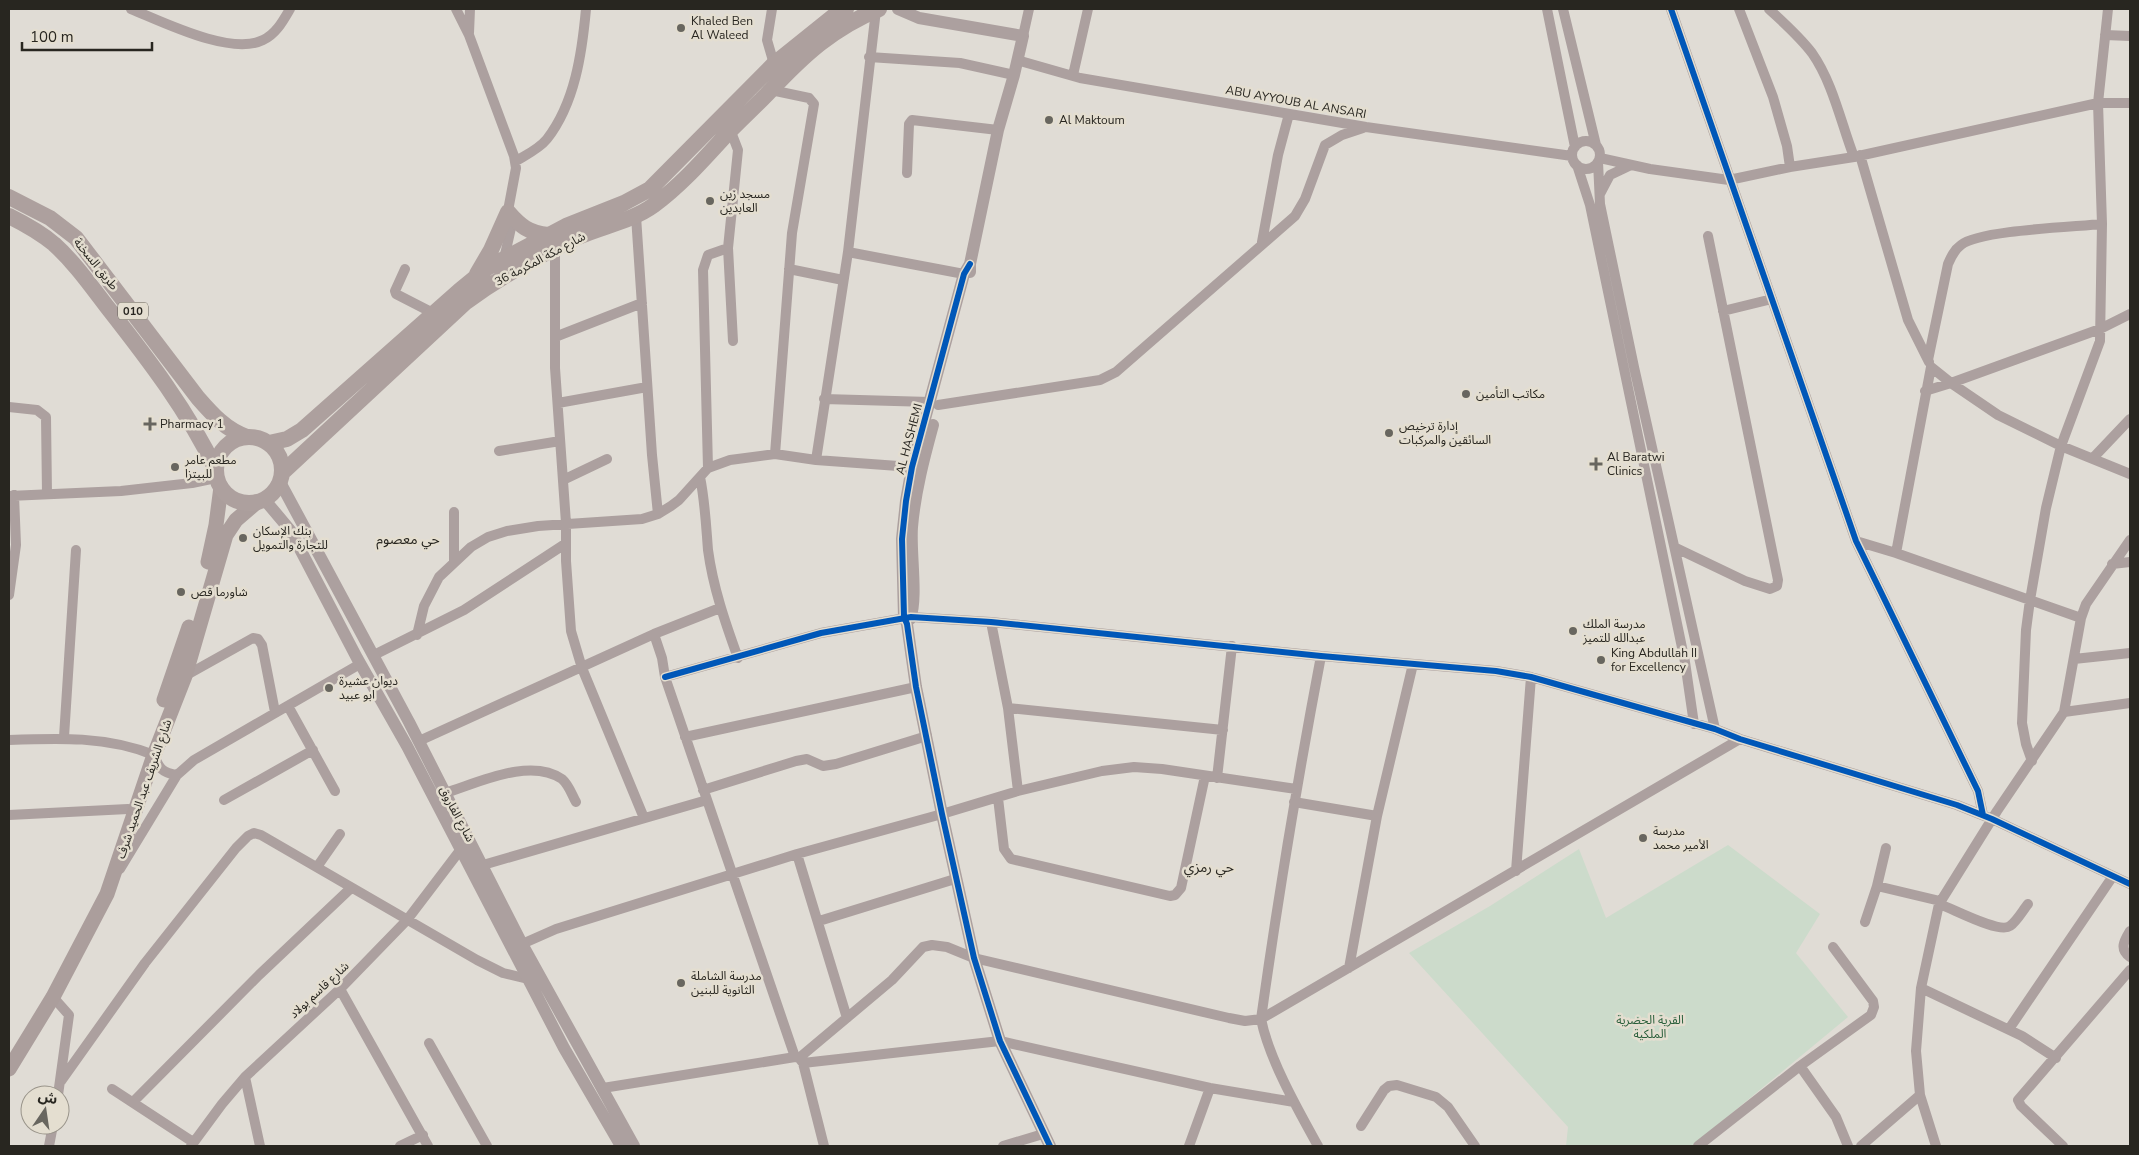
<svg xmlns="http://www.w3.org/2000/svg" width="2139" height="1155" viewBox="0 0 2139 1155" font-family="'Nunito Sans','Noto Sans Arabic',sans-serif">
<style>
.green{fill:#ccdbcb}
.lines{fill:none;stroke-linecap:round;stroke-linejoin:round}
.minor{stroke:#aca09f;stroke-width:10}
.tertiary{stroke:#aca09f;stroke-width:12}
.secondary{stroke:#ab9e9c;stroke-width:15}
.primary{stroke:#ada09e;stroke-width:16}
.cycleway-casing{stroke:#e4ded0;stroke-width:9}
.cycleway{stroke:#0057b8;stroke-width:6}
.poi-dot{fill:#68665f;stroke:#e4ded0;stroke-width:2}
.labels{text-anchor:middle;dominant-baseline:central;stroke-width:5;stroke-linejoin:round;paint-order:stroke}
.shield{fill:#e4ded0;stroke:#605d55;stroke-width:1}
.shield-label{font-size:11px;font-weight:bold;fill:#282620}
.poi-label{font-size:12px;fill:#282620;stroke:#e4ded0;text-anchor:start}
.street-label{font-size:12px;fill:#282620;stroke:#e4ded0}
.park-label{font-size:12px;fill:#285e3a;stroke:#e4ded0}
.neighbourhood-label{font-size:14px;fill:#282620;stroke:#e4ded0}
</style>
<rect width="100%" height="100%" fill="#e0dcd5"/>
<path class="green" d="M 1728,845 L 1820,914 L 1796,953 L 1848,1017 L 1692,1146 L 1566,1146 L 1568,1127 L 1409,953 L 1490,906 L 1579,849 L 1606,918 Z"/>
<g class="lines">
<path class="minor" d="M 131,9 C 163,22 231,56 263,40 C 276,34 283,21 290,9
M 456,9 L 469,35 L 514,156 L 516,168 L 507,216
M 772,9 L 767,40 L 774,64
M 1547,9 L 1575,147
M 1563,9 L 1596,145
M 1671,9 L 1856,541 L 1978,791 L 1983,815
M 1739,9 L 1773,97 L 1787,146 L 1790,167
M 1769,9 C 1784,23 1800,37 1812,53 C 1833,83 1841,123 1854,157
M 469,33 L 470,9
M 2105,35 L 2130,36
M 1023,36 L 1029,9
M 869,57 L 960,63 L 1014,75
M 1017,60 L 1080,78 L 1366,127 L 1572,156
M 1073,75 L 1088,9
M 771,90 L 809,98 L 814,104 L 792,233 L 775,454
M 729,131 L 733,137 L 738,150 L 728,248 L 733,341
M1572 155a14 14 0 1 1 28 0a14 14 0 1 1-28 0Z
M 1860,155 L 1908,320 L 1929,362
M 1600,158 L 1650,169 L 1729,180 L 1790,167 L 1854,157 L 2098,103 L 2130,103
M 516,161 C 526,155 539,149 547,139 C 575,103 582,53 586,9
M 1598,162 L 1600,204 L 1634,367 L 1715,729
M 1577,165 L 1590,205 L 1685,662 L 1694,724
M 907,173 L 909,124 L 912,120 L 998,130
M 1600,194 L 1610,175 L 1631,165
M 636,216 L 652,455 L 658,514
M 1262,242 L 1278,155 L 1289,114
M 555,249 L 555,368 L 566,523 L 566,561 L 571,631 L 582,668 L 644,818
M 848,252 L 964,274
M 504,259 L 511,228 L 508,213
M 405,269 L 395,291 L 396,294 L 433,313
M 789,269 L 843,280
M 1723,311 L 1772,299
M 555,337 L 642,303
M 1928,360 L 1948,264 C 1951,257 1954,250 1961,245 C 1979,230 2074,227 2102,224
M 1925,391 L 1951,383 L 1998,415 L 2061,446 L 2130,474
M 824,399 L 930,402
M 558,403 L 647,387
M 938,405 L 1100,380 L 1116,372 L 1295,216 L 1305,199 L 1325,145 L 1342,135 L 1363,128
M 9,407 L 37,410 L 46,417 L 47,494
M 499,451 L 560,441
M 2093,458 L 2130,419
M 816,460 L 848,252 L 876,10
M 708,468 L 703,270 L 708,255 L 728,248
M 700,477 C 705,501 706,525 708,550 C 713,587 725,622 738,658
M 563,480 L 607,459
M 9,496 L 121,491 L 192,483 L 211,479 L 218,481
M 454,512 L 454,563
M 1856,541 L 1896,553 L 2081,618
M 1676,548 L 1745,581 L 1770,589 L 1777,586 L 1778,580 L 1708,236
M 1896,553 L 1931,367 L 1951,383 L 2100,329 L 2130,314
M 2112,564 L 2130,562
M 9,595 L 16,545 L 14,495
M 991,622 L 1008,708 L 1018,791
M 654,634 L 662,658 L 665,677 L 795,1057
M 417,635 L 424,606 L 439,577 L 471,547 L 488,537 L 507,531 L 538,526 L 642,519 L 658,514 L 671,506 L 679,500 L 708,468 L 730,460 L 775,454 L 816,460 L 912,467
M 374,655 L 464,610 L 565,544
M 2074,659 L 2130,653
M 185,676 L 253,638 L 258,639 L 262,645 L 275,712
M 665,677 L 821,633 L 911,617 L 991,622 L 1321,656 L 1496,671 L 1531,677 L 1715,729 L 1740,739 L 1957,805 L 1992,819 L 2130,884
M 288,706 L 335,791
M 1008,708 L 1223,730
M 2064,712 L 2130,703
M 64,737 L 76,550
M 685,737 L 916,687
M 9,740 C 58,738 107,736 154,755 C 159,768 162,773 177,775
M 419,741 L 654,634 L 720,608
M 2032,761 L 2026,744 L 2022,723 L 2026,630 L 2030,600 L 2046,508 L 2061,446 L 2100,341 L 2102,224 L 2098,103 L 2108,9
M 1217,778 L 1232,646
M 703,790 L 796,761 L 807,759 L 823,766 L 836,764 L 927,736
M 445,793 C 478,783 530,757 562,779 C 569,785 572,795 576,802
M 998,798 L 1004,849 L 1011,859 L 1170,896 L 1175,895 L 1181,888 L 1205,776
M 224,800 L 313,750
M 1294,802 L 1377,816
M 9,815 L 128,809
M 797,854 L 847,1018
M 483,865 L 707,800
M 317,867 L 340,834
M 120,869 L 177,775 L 194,760 L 360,664
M 1516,871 L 1531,677
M 1877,886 L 1940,901
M 1939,904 C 1952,908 1999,934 2010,926 C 2017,921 2023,910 2028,904
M 819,921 L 955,879
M 1865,922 L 1877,886 L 1886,848
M 2130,931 C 2124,941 2119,949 2130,957
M 522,944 L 556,929 L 797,854 L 942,814 L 1018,791 L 1102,771 L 1134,767 L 1162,769 L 1296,789
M 1349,968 L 1377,816 L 1413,664
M 1921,988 L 2022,1036 L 2056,1058
M 340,989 L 428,1146
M 53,997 L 69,1015 L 58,1095
M 2009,1029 L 2113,876
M 429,1043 L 487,1146
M 799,1058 L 892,980 L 923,947 L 932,945 L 947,947 L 974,958 L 1229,1018 L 1245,1021 L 1261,1019 C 1278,897 1298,777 1321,656
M 803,1063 L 824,1146
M 1800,1066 L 1836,1117 L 1848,1146
M 245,1077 L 260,1146
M 61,1081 L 145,963 L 236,848 L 248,836 L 254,833 L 261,835 L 477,960 L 503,973 L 528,979
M 603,1088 L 795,1057 L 799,1058 L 803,1063 L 1000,1041 L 1210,1088 L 1294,1102
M 112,1089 L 193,1142
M 133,1102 L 259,975 L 351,888
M 1361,1126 L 1384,1090 L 1389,1086 L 1397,1085 L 1436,1097 L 1448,1107 L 1475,1146
M 49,1146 L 53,1125
M 191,1146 L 222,1104 L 245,1077 L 340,989 L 407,920 L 461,849
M 400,1146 L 423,1135
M 1003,1146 L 1043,1134
M 1189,1146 L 1210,1088
M 1318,1146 C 1298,1110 1269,1059 1261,1019 L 1740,739
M 1698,1146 L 1800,1066 L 1871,1015 L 1874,1007 L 1873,1001 L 1833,947
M 1861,1146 L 1920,1095
M 1936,1146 L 1920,1095 L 1916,1051 L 1921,988 L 1939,904 L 1997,811 L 2064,712 L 2081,618 L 2086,604 L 2130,540
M 2063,1146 L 2021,1106 L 2018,1100 L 2130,970"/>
<path class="tertiary" d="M 898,9 L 919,18 L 1023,36 L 1014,75 L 998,130 L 970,264 L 970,272
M 970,264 L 964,274 L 912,467 L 906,501 L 902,539 L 904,617 L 907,624 L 916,687 L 942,814 L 974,958 L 1000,1041 L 1050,1146
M 280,482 L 409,722 L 522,944 L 634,1146
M 264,499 L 290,530 L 357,658 L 407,746 L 564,1048 L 621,1146
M 910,619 C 918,598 910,552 912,527 C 915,492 924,458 933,425"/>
<path class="secondary" d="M 208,562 L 216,525 L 221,487
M 164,700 L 189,627
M 9,1069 L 53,997 L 107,894 L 154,755 L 185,676 L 226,535 L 236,520 L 257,502"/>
<path class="primary" d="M 9,197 L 50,218 L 76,238 L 198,398 C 212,414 226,430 247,437
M 9,216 C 25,224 41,233 54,244 C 75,263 91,286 108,308 C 148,359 188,411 216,470
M 477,274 L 491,250 L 508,212 C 520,226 529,233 548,235
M216 470a33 33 0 1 1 66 0a33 33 0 1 1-66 0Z
M 269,443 L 287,439 L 302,430 L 459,291 L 487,268 L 566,226 L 624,203 L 650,189 L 774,64 L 835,15 L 846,9
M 282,473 L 466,302 C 500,277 540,255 578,237 C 603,226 632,221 654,205 C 681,185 703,160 725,136 C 740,120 756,106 771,90 C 804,55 833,28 879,9"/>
<defs>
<path id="cycleway" d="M 1671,9 L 1856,541 L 1978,791 L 1983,815
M 970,264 L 964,274 L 912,467 L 906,501 L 902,539 L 904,617 L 907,624 L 916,687 L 942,814 L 974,958 L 1000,1041 L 1050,1146
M 665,677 L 821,633 L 911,617 L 991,622 L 1321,656 L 1496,671 L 1531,677 L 1715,729 L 1740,739 L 1957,805 L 1992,819 L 2130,884"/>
</defs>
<use href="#cycleway" class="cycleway-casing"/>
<use href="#cycleway" class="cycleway"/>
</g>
<g class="poi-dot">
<circle cx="681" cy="28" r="5"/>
<circle cx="1049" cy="120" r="5"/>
<circle cx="710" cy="201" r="5"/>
<circle cx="1466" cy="394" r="5"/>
<path d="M147.5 416.5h5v5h5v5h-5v5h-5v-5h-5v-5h5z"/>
<circle cx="1389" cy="433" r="5"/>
<path d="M1593.5 456.5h5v5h5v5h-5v5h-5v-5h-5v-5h5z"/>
<circle cx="175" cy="467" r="5"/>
<circle cx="243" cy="538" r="5"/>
<circle cx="181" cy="592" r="5"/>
<circle cx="1573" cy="631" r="5"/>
<circle cx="1601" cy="660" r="5"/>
<circle cx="329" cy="688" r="5"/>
<circle cx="1643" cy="838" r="5"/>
<circle cx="681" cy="983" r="5"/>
</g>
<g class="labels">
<rect class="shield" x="118" y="302.5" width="30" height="17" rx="4"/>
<g class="shield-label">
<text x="133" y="311">010</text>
</g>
<g class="poi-label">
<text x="691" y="21">Khaled Ben<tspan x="691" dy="14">Al Waleed</tspan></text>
<text x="1059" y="120">Al Maktoum</text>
<text x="720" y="194">مسجد زين<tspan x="720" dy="14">العابدين</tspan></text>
<text x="1476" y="394">مكاتب التأمين</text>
<text x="160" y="424">Pharmacy 1</text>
<text x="1399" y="426">إدارة ترخيص<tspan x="1399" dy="14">السائقين والمركبات</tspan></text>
<text x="1607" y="457">Al Baratwi<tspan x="1607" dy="14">Clinics</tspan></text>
<text x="185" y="460">مطعم عامر<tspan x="185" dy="14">للبيتزا</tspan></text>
<text x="253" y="531">بنك الإسكان<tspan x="253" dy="14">للتجارة والتمويل</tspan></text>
<text x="191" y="592">شاورما قص</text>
<text x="1583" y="624">مدرسة الملك<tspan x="1583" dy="14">عبدالله للتميز</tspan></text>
<text x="1611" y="653">King Abdullah II<tspan x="1611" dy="14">for Excellency</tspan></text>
<text x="339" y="681">ديوان عشيرة<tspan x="339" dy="14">ابو عبيد</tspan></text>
<text x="1653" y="831">مدرسة<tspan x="1653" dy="14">الأمير محمد</tspan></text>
<text x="691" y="976">مدرسة الشاملة<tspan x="691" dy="14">الثانوية للبنين</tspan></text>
</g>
<g class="street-label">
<text transform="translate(1296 102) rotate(10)">ABU AYYOUB AL ANSARI</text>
<text transform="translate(540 259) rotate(-28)">شارع مكة المكرمة 36</text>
<text transform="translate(96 264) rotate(51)">طريق السخنة</text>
<text transform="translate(909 439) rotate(-75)">AL HASHEMI</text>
<text transform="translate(144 789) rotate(-71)">شارع الشريف عبد الحميد شرف</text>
<text transform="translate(457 814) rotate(62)">شارع الفاروق</text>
<text transform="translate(319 990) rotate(-43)">شارع قاسم بولاد</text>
</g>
<g class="park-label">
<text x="1650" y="1020">القرية الحضرية<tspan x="1650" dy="14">الملكية</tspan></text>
</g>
<g class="neighbourhood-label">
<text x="408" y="539">حي معصوم</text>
<text x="1209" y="867">حي رمزي</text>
</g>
</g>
<rect width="2139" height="1155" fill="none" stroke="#282620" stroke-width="20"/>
<g transform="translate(45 1110) rotate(13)"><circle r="24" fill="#e4ded0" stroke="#99948a"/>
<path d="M0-4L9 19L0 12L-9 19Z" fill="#68665f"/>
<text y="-8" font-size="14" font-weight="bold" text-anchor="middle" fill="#282620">ش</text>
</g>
<path d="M22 42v8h130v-8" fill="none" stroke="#282620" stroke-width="2.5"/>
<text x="30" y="42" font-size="15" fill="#282620" stroke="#e4ded0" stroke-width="4" paint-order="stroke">100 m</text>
</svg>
